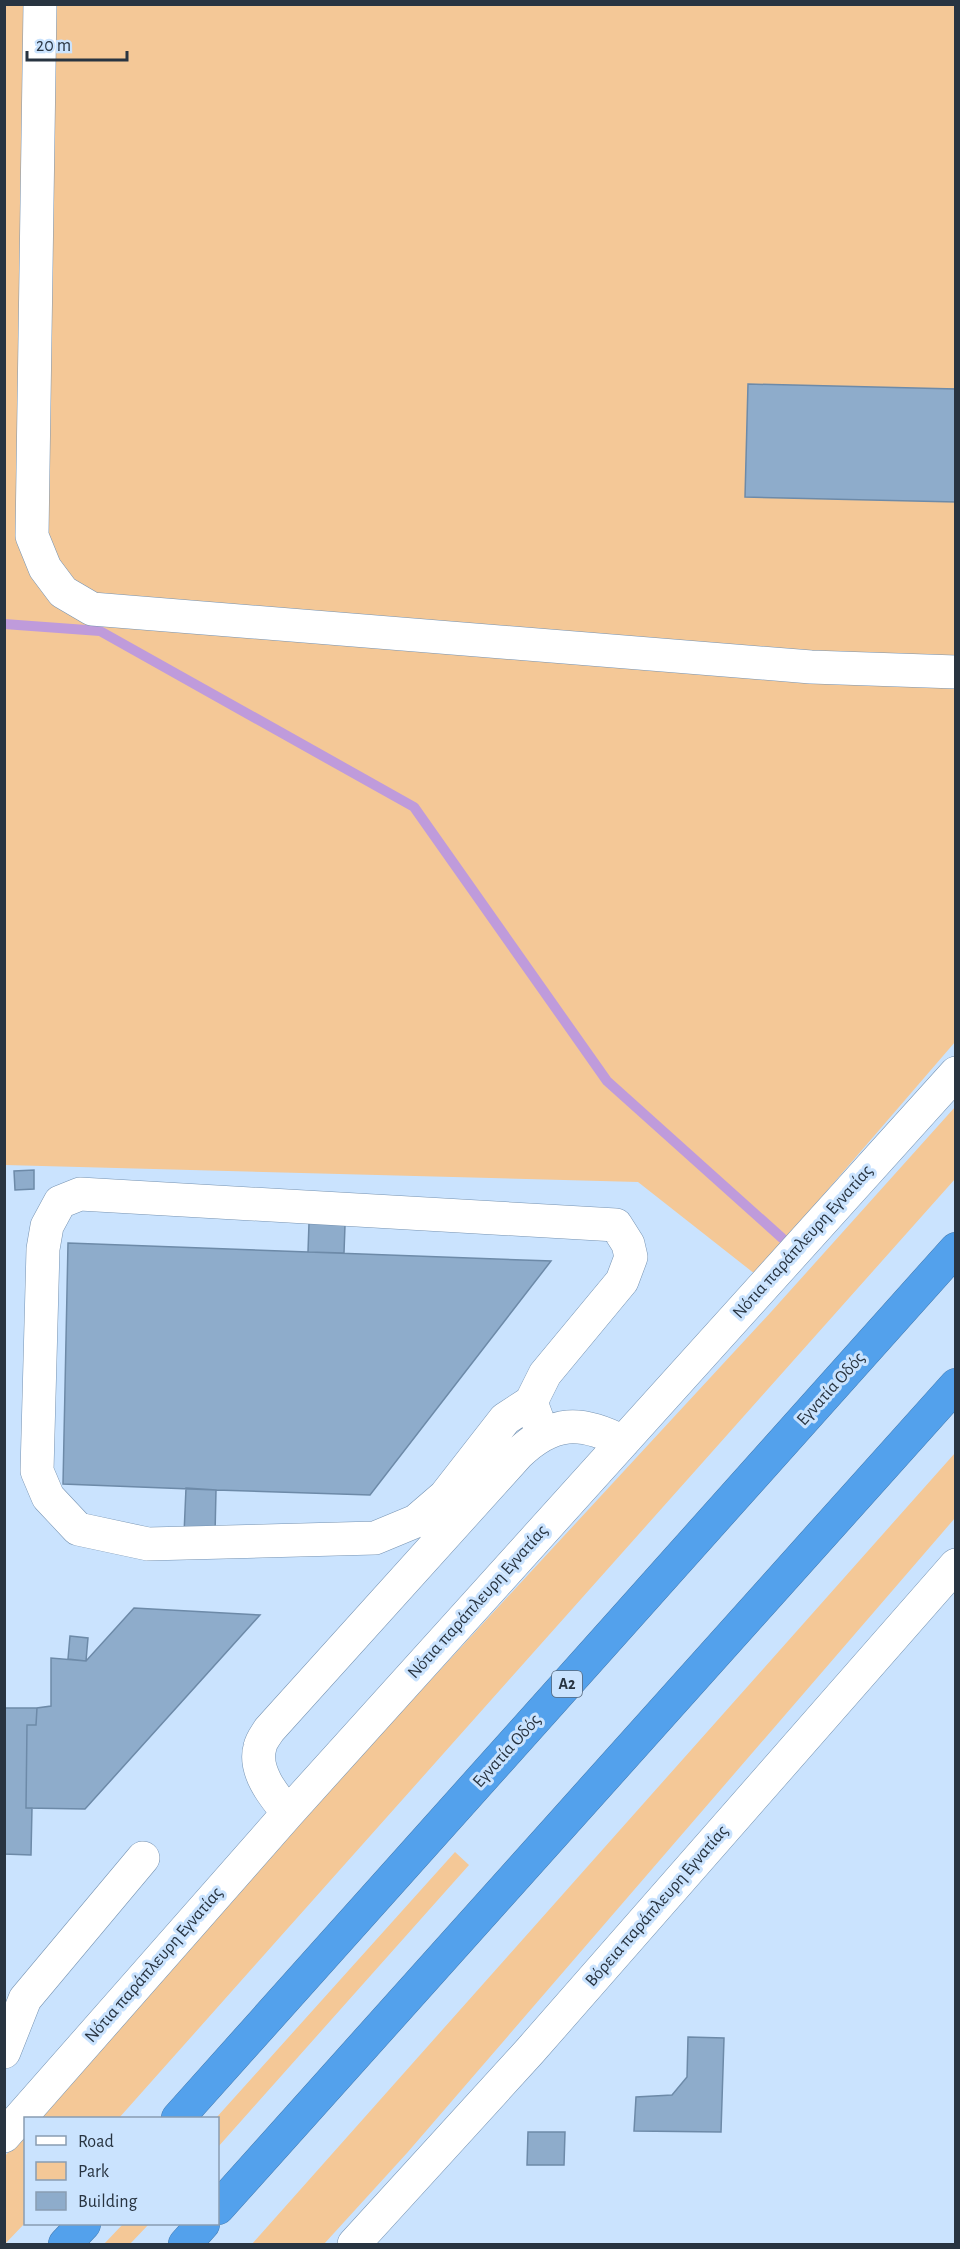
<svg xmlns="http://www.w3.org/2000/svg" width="960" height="2249" viewBox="0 0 960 2249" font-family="'Alegreya Sans',sans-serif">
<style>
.green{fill:#f4c897}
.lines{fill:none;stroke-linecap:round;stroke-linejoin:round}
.stream{stroke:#bf9bdb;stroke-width:10}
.building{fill:#8eaccb;stroke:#6d8aa8;stroke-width:1.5}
.minor-casing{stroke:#7693b2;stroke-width:34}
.highway-casing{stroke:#447bb0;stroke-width:34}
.minor{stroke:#fff;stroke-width:33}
.highway{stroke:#53a1ec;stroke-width:33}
.labels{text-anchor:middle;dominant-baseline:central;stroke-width:6;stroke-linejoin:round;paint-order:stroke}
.shield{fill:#cae3fe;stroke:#59687a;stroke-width:1.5}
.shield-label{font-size:16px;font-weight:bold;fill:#283441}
.street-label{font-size:18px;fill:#283441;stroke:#cae3fe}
</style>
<rect width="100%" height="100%" fill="#cae3fe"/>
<path class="green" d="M 5,5 L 955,5 L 955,1042 L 755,1274 L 638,1182 L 5,1165 Z
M 955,1107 L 955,1179 L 119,2118 L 38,2118 L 306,1815 L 771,1312 Z
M 955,1453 L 955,1518 L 407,2153 L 324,2244 L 252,2244 Z
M 455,1852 L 469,1865 L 218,2147 L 216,2118 Z
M 25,2133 L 25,2223 L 5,2244 L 5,2156 Z
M 123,2224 L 149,2224 L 130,2244 L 104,2244 Z"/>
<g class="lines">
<path class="stream" d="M 4,624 L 100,631 L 414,807 L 607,1081 L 782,1238"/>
</g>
<path class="building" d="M 748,384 L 956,389 L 956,502 L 745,497 Z
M 34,1170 L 34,1189 L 15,1190 L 14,1171 Z
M 309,1223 L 345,1225 L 344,1253 L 308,1252 Z
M 68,1243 L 308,1252 L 551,1261 L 370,1495 L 216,1490 L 63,1484 Z
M 186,1488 L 216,1490 L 215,1535 L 184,1534 Z
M 134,1608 L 260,1615 L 85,1809 L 26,1808 L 27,1725 L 36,1725 L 37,1708 L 51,1706 L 51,1658 L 86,1661 Z
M 70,1636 L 88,1638 L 86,1661 L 68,1659 Z
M 4,1708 L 37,1708 L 36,1725 L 27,1725 L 26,1808 L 32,1808 L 31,1855 L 4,1854 Z
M 688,2037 L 724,2038 L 721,2132 L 634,2131 L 636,2097 L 672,2095 L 687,2077 Z
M 528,2132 L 565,2132 L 564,2165 L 527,2165 Z"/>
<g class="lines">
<defs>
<path id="minor" d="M 40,4 L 32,536 L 45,568 L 63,592 L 92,609 L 811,667 L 956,672
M 531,1402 L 505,1419 L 445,1496 L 416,1521 L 375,1538 L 148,1544 L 78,1529 L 48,1497 L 37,1471 L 43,1249 L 47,1226 L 60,1202 L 80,1194 L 616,1225 L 628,1244 L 631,1257 L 622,1281 L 545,1374 L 531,1402 L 543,1435
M 288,1813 C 274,1796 253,1771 260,1747 C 261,1741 266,1735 269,1730 L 518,1454 C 553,1420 581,1420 623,1442
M 4,2052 L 25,1999 L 143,1858
M 4,2136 L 288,1813 L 956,1073
M 354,2244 L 530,2051 L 956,1565"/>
<path id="highway" d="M 178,2118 L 956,1249
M 218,2208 L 956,1385
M 65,2244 L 84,2224
M 185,2244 L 203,2224"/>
</defs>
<use href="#minor" class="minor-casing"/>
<use href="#highway" class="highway-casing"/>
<use href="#minor" class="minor"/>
<use href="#highway" class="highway"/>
</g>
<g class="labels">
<rect class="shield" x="552" y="1671" width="30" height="26" rx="4.5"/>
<g class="shield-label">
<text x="567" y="1684">Α2</text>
</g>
<g class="street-label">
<text transform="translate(803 1242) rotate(-48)">Νότια παράπλευρη Εγνατίας</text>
<text transform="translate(831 1389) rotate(-48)">Εγνατία Οδός</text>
<text transform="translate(478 1602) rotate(-48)">Νότια παράπλευρη Εγνατίας</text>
<text transform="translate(507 1751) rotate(-48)">Εγνατία Οδός</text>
<text transform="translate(657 1906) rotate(-49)">Βόρεια παράπλευρη Εγνατίας</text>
<text transform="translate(154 1965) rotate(-49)">Νότια παράπλευρη Εγνατίας</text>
</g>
</g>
<rect width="960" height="2249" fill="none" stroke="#283441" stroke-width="12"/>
<rect x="24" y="2117" width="195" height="108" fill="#cae3fe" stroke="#899db2" stroke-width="1.5"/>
<rect x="36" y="2136" width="30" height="9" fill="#ffffff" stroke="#899db2" stroke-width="1.5"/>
<text x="78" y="2147" font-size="18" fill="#283441">Road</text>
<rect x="36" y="2162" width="30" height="18" fill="#f4c897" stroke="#899db2" stroke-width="1.5"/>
<text x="78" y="2177" font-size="18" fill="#283441">Park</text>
<rect x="36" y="2192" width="30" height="18" fill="#8eaccb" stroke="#899db2" stroke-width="1.5"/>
<text x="78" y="2207" font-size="18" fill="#283441">Building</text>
<path d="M27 51v9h100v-9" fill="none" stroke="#283441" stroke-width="3"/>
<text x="36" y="51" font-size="18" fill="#283441" stroke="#cae3fe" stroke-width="4.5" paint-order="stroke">20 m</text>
</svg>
